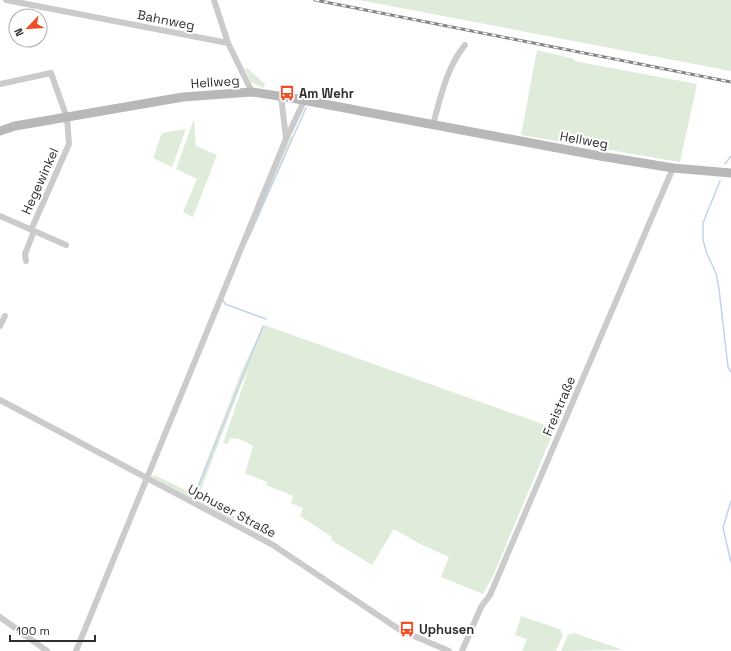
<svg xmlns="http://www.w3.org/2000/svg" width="731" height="651" viewBox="0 0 731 651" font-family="'Space Grotesk',sans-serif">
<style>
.green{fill:#dfecda}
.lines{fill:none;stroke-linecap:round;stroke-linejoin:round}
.stream{stroke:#c5d2ed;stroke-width:1.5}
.street{stroke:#cbcbcb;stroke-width:6}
.secondary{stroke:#b8b8b8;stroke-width:9}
.rail-casing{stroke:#838383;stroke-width:3}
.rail{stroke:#fff;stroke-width:1.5;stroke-dasharray:4.5;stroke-linecap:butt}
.labels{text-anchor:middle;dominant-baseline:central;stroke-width:4;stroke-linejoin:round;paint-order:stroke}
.street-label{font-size:13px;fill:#2e2e2e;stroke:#fff}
.poi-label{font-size:13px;font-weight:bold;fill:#2e2e2e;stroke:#fff;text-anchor:start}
</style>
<rect width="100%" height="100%" fill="#fff"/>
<path class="green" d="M 359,0 L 731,0 L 731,71 Z
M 537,50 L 574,59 L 574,61 L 697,84 L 680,162 L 521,135 Z
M 247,68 L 265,84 L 264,88 L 251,82 L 245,69 Z
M 194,119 L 196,146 L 217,155 L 193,217 L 183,212 L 197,179 L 176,169 Z
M 186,129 L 172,167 L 153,158 L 162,133 Z
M 291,136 L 293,138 L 250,237 L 247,237 Z
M 264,325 L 551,427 L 553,433 L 493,576 L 483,594 L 441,577 L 449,557 L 418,543 L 394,529 L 372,565 L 331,540 L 332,537 L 300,516 L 303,508 L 291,503 L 293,496 L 266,485 L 267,482 L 245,473 L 253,446 L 240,439 L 231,438 L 227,444 L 223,443 L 249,368 L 241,385 L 200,492 L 204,501 L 235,517 L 233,521 L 152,477 L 154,475 L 194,494 L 242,370 Z
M 521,616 L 560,629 L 563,635 L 556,651 L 522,651 L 527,639 L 515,635 Z
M 574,633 L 623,650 L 561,651 L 568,635 Z"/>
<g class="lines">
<path class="stream" d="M 725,164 L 731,156
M 720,181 L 703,223 L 703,240 L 707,254 L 716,273 L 719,289 L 728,367 L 731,372
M 246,243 L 306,108
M 223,300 L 225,304 L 266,319
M 194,497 L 263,326
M 731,501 L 723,528 L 731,562"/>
<path class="street" d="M 6,0 L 228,43
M 214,0 L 228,43 L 252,92
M 0,84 L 51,73 L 67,118 L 69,144 L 31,230
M 281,96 L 286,138
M 433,125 C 440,99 447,66 465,45
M 0,216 L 66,245
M 26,261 L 25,254 L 34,231
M 0,326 L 5,316
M 0,400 L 273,545 L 400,630 L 449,651
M 0,617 L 47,651
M 76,651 L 286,139 L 304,101
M 462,651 L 481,607 L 490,595 L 673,168"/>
<path class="secondary" d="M 0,131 L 15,126 L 183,97 L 252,92 L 292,98 L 600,156 L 673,168 L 731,173"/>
<defs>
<path id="rail" d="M 315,0 L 731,82"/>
</defs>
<use href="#rail" class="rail-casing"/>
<use href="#rail" class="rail"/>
</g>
<defs>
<symbol id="bus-bare" viewBox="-9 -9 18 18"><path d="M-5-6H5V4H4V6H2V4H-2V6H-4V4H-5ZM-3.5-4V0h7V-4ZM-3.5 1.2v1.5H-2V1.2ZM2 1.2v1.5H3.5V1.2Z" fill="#f04e24" stroke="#fff" stroke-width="2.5" paint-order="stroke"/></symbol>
</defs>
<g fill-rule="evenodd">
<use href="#bus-bare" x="276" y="82" width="22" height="22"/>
<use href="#bus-bare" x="396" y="618" width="22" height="22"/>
</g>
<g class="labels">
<g class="street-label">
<text transform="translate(166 20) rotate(11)">Bahnweg</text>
<text transform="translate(215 82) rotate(-4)">Hellweg</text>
<text transform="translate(584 140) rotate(10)">Hellweg</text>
<text transform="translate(40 181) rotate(-66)">Hegewinkel</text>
<text transform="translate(559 406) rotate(-67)">Freistraße</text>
<text transform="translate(232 511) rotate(28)">Uphuser Straße</text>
</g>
<g class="poi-label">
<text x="299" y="93">Am Wehr</text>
<text x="419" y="629">Uphusen</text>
</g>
</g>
<g transform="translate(28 28) rotate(245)"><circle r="19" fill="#ffffff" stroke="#ababab"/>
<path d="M0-3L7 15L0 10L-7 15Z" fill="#f04e24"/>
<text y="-6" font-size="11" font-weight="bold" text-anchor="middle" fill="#2e2e2e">N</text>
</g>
<path d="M10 635v6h85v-6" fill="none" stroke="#2e2e2e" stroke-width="2"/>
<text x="16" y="635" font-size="12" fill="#2e2e2e" stroke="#ffffff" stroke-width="3" paint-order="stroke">100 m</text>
</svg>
